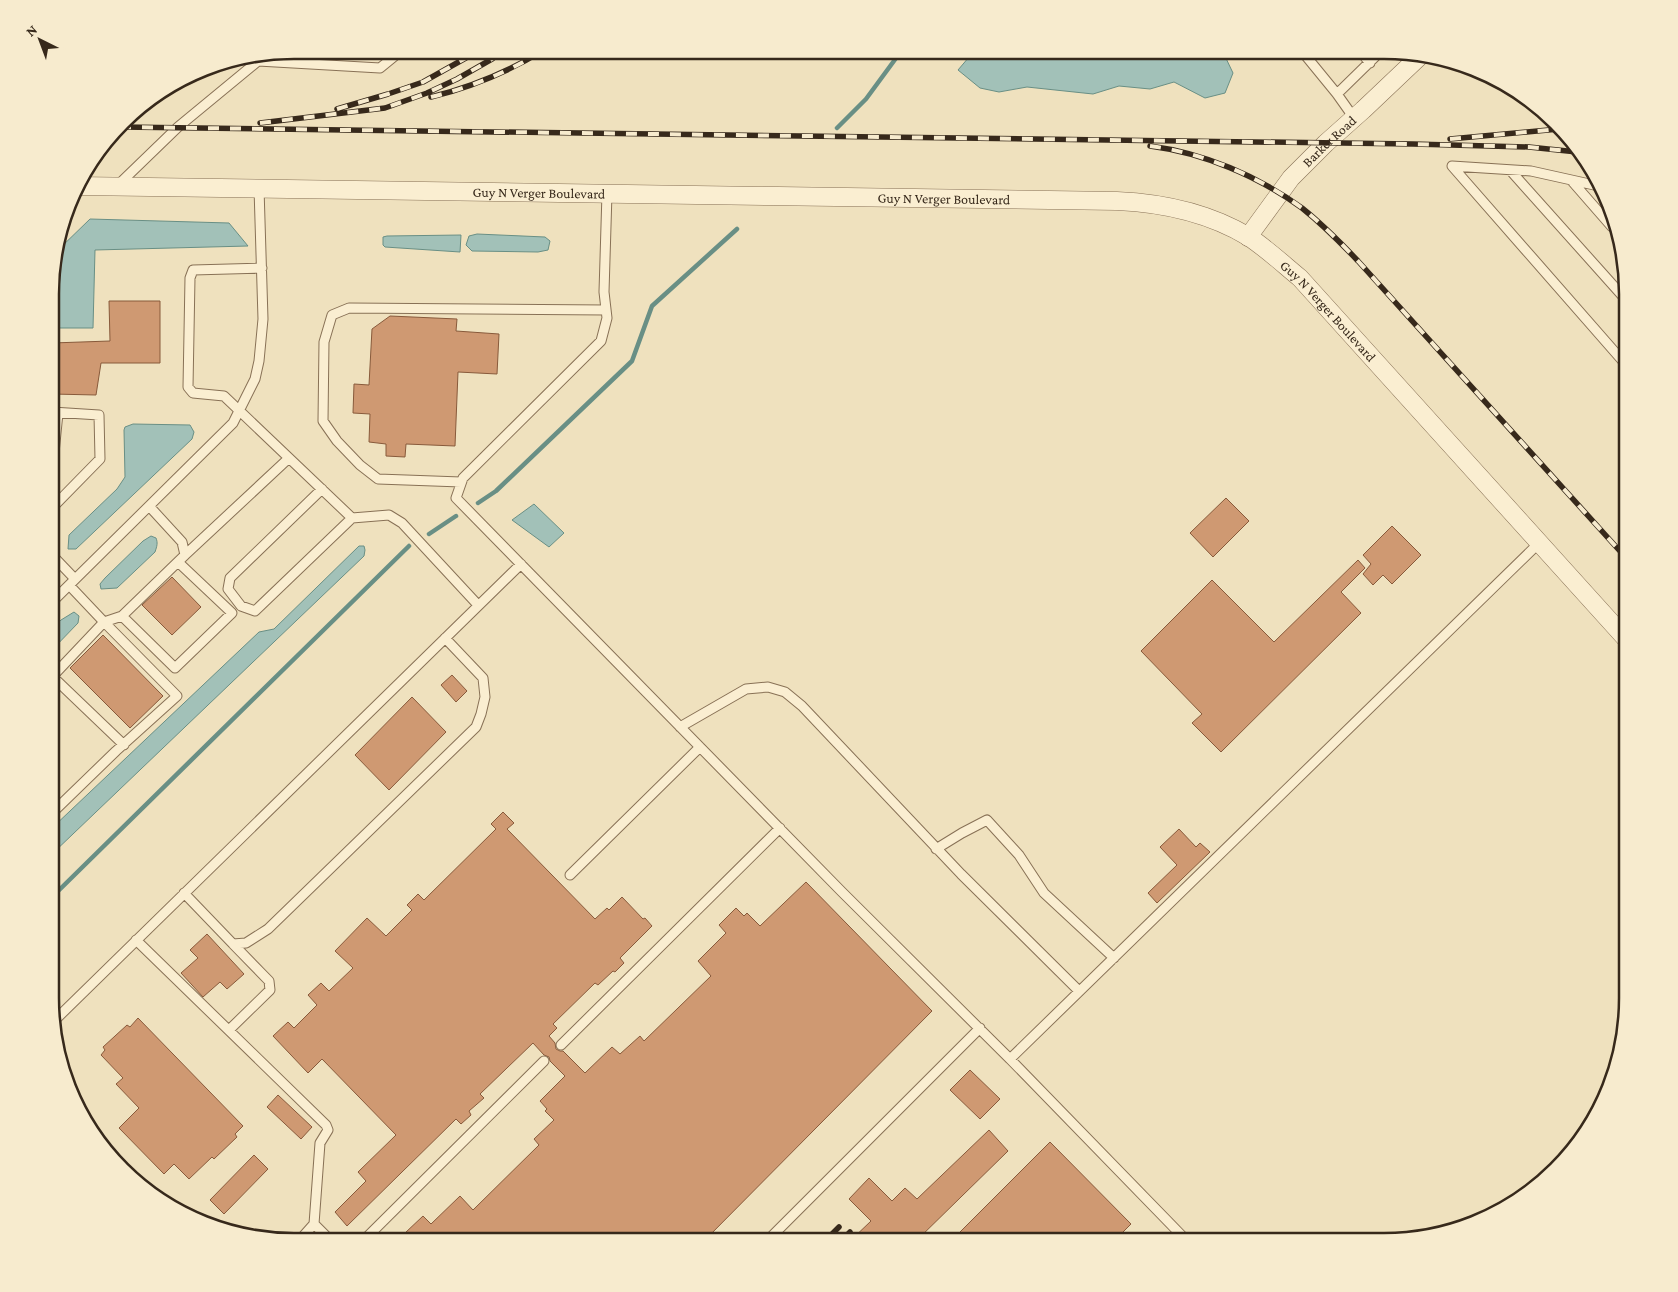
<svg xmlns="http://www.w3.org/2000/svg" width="1678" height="1292" viewBox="0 0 1678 1292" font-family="'Crimson Pro',serif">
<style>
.water{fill:#a2c1b8;stroke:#698f85}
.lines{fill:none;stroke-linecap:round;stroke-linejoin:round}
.stream{stroke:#698f85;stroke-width:4.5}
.building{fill:#cf9972;stroke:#885a3b}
.service-casing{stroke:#887156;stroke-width:11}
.minor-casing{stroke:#887156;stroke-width:19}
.service{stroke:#faeed1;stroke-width:9}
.minor{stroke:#faeed1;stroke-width:18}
.rail-casing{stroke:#37291b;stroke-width:5.5}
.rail{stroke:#f7ebce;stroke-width:4;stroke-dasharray:11;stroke-linecap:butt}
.labels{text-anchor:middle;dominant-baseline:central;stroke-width:4;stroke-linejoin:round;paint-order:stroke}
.street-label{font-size:14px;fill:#37291b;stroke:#f7ebce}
.rim{fill:none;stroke:#37291b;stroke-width:2.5}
</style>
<rect width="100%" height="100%" fill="#efe1be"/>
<path class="water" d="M 975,50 L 1222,50 L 1233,73 L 1225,93 L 1205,98 L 1174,82 L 1150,89 L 1119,86 L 1093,94 L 1027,87 L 999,92 L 980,88 L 958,70 Z
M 90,219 L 229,223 L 248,246 L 95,250 L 93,328 L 52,328 L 52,262 L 56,252 Z
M 477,234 L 545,237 L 550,241 L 548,250 L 538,252 L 472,251 L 466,245 L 469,236 Z
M 461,235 L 460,252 L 385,247 L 383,245 L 383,237 L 387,236 Z
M 133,424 L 190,425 L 194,432 L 192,439 L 76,549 L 68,549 L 69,535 L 117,489 L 125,477 L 124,430 L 125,427 Z
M 534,504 L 564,533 L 549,547 L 512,520 Z
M 151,536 L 156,538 C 158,543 157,546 155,552 L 117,588 L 101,589 L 100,584 L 105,578 L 143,541 Z
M 359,546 L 364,546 L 365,550 L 364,556 L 51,855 L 51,829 L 259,632 L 274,629 Z
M 74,612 L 79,616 L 78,623 L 51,651 L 51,630 L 61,620 Z"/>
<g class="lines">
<path class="stream" d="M 837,128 L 866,99 L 902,50
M 478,503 L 496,491 L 632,361 L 652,306 L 737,229
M 429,534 L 456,516
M 51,898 L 409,546"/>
</g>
<path class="building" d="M 109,301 L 160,301 L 160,363 L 101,363 L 96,395 L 52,394 L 52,343 L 110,341 Z
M 390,316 L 457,319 L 456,331 L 499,334 L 497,374 L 458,372 L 455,446 L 406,444 L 405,457 L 386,456 L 386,444 L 369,442 L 370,414 L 353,413 L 354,384 L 369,385 L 372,329 Z
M 1226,498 L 1249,521 L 1213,557 L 1190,533 Z
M 1392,526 L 1421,555 L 1392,584 L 1383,575 L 1373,585 L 1363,574 L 1371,564 L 1363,555 Z
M 1358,560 L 1365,568 L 1341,592 L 1361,613 L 1221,752 L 1192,723 L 1202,714 L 1141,651 L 1212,580 L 1274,642 Z
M 172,577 L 201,607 L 172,635 L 142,605 Z
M 103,635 L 163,696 L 130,728 L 70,668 Z
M 452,675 L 467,691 L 456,702 L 441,685 Z
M 412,697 L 446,732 L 389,790 L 355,755 Z
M 503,812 L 514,823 L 507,829 L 595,919 L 607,908 L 609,910 L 622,897 L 643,919 L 645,918 L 652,926 L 620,958 L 624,963 L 615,972 L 613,971 L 598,985 L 595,983 L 553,1024 L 557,1028 L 549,1036 L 555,1043 L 556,1049 L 560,1051 L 563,1051 L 585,1073 L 612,1047 L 620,1054 L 640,1036 L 644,1041 L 711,976 L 698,961 L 726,933 L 719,925 L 736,908 L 744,916 L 747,913 L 760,926 L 806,882 L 932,1011 L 703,1242 L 413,1242 L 405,1233 L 423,1216 L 431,1224 L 460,1196 L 473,1210 L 539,1145 L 534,1139 L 554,1120 L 545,1111 L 547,1109 L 540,1101 L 565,1076 L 550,1061 L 549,1057 L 544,1055 L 533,1043 L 480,1094 L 484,1098 L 469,1111 L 471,1115 L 461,1124 L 456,1119 L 347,1226 L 335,1212 L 366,1181 L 358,1172 L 396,1135 L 322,1059 L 308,1073 L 273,1036 L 288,1022 L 294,1028 L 317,1005 L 308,995 L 321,983 L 329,991 L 353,968 L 335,951 L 367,918 L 386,936 L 412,910 L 407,905 L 418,894 L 424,900 L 496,829 L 491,824 Z
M 1179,829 L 1196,847 L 1200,843 L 1210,852 L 1157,903 L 1148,893 L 1177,865 L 1160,847 Z
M 207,934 L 244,974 L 227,989 L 220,982 L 203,997 L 181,973 L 198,958 L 190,950 Z
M 138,1018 L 243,1126 L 235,1134 L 237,1137 L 214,1159 L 212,1157 L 189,1179 L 174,1164 L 164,1174 L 119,1128 L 139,1108 L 116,1084 L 123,1078 L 101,1055 L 105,1050 L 103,1047 L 127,1025 L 130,1027 Z
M 970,1070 L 1000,1099 L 980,1119 L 950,1090 Z
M 278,1095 L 312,1127 L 301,1139 L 267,1107 Z
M 989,1130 L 1008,1151 L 915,1242 L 849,1242 L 871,1221 L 849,1199 L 869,1178 L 892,1201 L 905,1188 L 917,1199 Z
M 1050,1142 L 1131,1224 L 1113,1242 L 950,1242 Z
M 254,1155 L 268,1169 L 224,1214 L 210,1200 Z"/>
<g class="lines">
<defs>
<path id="service" d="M 1301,50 L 1337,94 L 1354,118
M 1359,50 L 1370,63
M 258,61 L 380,68 L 402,50
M 1337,94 L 1382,50
M 1510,170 L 1628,302
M 1571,180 L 1612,227
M 117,186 L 178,127 L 258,61 L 261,55
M 1603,187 L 1531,171 L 1452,166 L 1628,367
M 607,193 L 604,292 L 607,318 L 601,341 L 463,478 L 456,498 L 842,892 L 1010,1059 L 1539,543
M 262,268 L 193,270 L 190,278 L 188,387 L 193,393 L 224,396 L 352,518 L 389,515 L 402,523 L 478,605
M 52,455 L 54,453 L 58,413
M 461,482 L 378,479 L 360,465 L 337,441 L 323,421 L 324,342 L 332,315 L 349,308 L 606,310
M 322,489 L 230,578 L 228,589 L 241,606 L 255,611 L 352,518
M 52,508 L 100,459 L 99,415 L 52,412
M 52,555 L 75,579
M 185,555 L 289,458
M 69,585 L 104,622 L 122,616 L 185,555 L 182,542 L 149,506
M 51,603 L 233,423 L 255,379 L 259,361 L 263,319 L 259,188
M 122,616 L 175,668 L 232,613 L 178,562
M 53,677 L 124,745
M 680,727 L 746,689 L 768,687 L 785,692 L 802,706 L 961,874 L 1079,991
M 51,814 L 116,751 L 177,696 L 104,622 L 51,678
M 936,849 L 962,833 L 987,820 L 1019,855 L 1044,893 L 1114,958
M 570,875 L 700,747
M 184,893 L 233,944 L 246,943 L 268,929 L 476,727 L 481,714 L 485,697 L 483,678 L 445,638
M 136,940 L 326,1125 L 328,1130 L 320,1143 L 314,1224 L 298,1242
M 53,1022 L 521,564
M 229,1030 L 270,990 L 269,981 L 233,944
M 561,1045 L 780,828
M 1010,1059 L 1188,1242
M 314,1224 L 332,1242
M 362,1242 L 544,1061
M 766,1242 L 980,1028"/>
<g id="minor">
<path id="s1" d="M 78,186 L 1117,201 C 1163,203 1209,213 1249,237 C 1267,249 1283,264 1300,278 L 1628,641"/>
<path id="s2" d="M 1248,237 L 1291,178 L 1326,143 L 1363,110 L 1421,55"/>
</g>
</defs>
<use href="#service" class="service-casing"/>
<use href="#minor" class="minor-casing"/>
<use href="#service" class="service"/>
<use href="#minor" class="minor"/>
<defs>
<path id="rail" d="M 431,97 C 472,87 508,72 544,50
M 337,109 L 388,94 L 423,82 L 480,50
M 260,123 L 385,108 L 427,93 L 457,79 L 492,59 L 503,50
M 120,127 L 1413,144 L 1529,147 L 1577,152
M 1450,139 L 1559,129
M 1150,146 C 1204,153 1258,176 1302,208 C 1322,224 1340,242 1358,261 L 1628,560
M 824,1242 L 839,1227
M 840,1242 L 850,1232"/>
</defs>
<use href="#rail" class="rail-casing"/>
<use href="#rail" class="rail"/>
</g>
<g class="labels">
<g class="street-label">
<text stroke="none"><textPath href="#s2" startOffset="126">Barker Road</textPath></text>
<text stroke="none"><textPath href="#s1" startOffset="461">Guy N Verger Boulevard</textPath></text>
<text stroke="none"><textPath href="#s1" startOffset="866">Guy N Verger Boulevard</textPath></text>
<text stroke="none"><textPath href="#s1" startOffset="1286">Guy N Verger Boulevard</textPath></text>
</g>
</g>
<path d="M0 0H1678V1292H0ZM294 59H1384A235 235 0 0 1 1619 294V998A235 235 0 0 1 1384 1233H294A235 235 0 0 1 59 998V294A235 235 0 0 1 294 59Z" fill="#f7ebce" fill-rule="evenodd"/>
<path class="rim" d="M294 59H1384A235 235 0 0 1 1619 294V998A235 235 0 0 1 1384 1233H294A235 235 0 0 1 59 998V294A235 235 0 0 1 294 59Z"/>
<g transform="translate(40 40) rotate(318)" stroke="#f7ebce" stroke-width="4" paint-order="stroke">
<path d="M0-4L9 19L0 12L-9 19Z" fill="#37291b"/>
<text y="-8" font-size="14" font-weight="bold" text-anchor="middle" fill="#37291b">N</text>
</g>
</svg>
